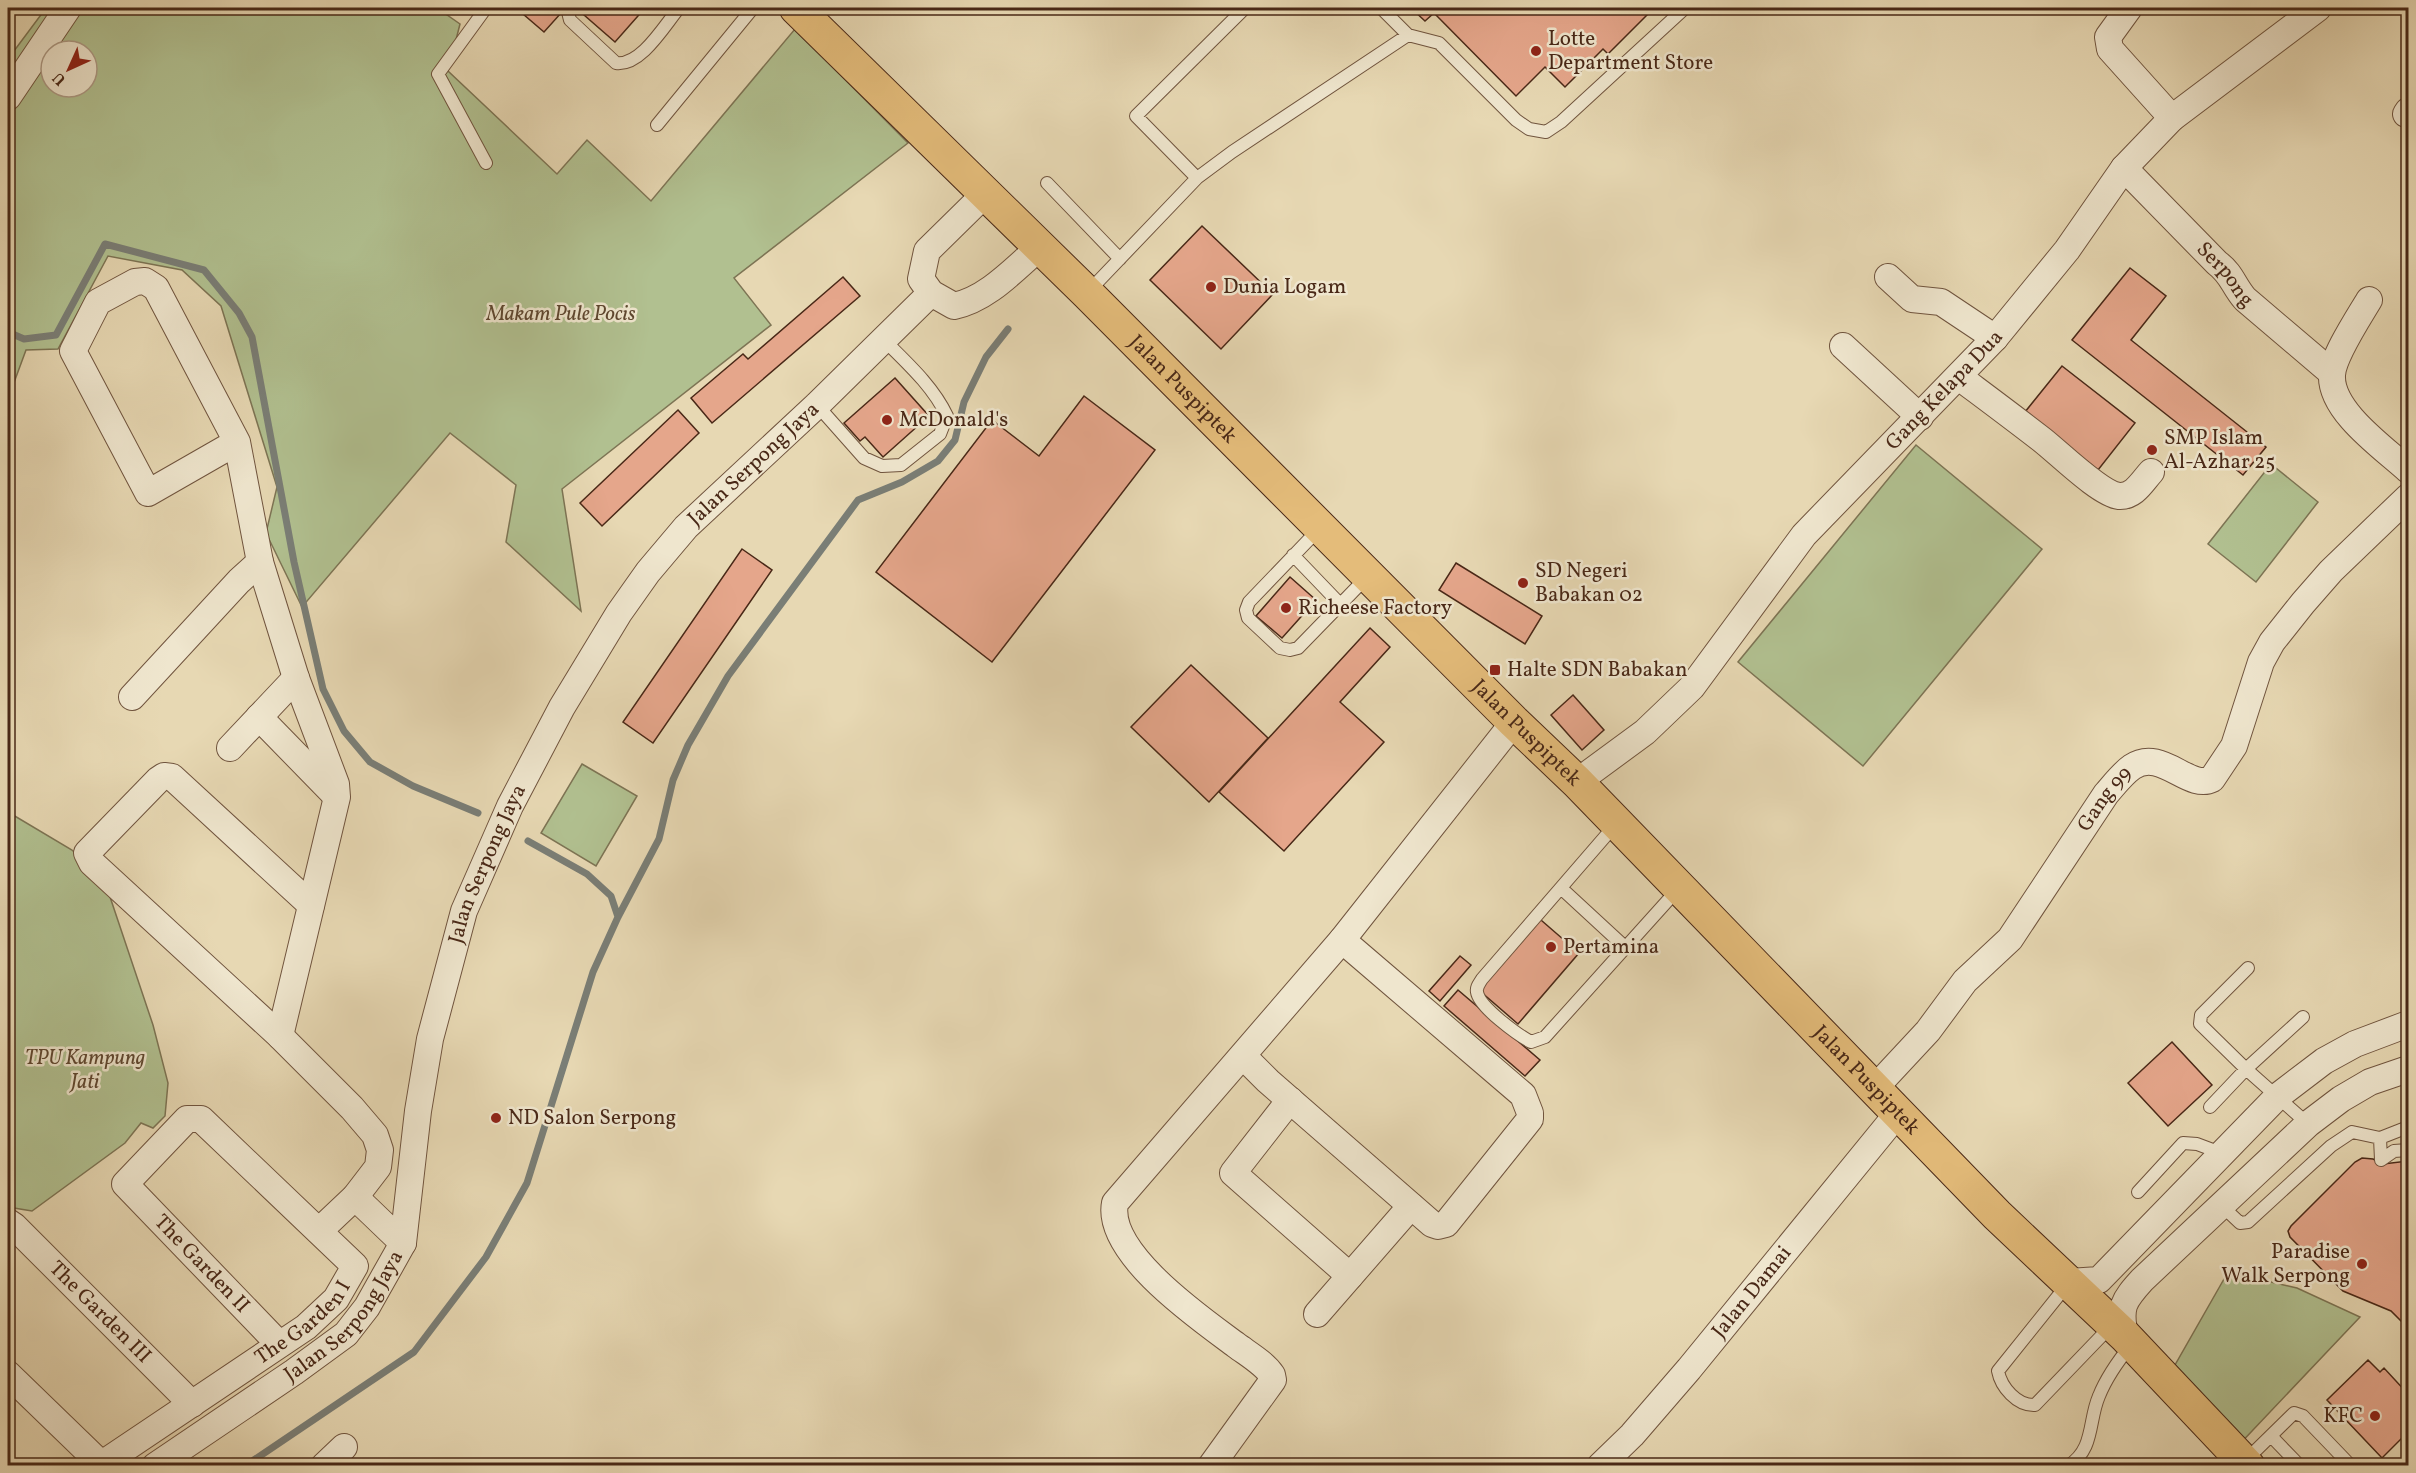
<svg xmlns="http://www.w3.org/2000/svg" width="2416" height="1473" viewBox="0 0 2416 1473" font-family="Vollkorn,serif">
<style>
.green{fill:#b1c090;stroke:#7d7454;stroke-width:1.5;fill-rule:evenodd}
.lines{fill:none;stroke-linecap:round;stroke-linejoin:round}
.stream{stroke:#7a7e76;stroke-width:7}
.building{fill:#e5a68b;stroke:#492817;stroke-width:1.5}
.lane-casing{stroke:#70543e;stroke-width:14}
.street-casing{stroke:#70543e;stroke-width:28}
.primary-casing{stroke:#492817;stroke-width:35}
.lane{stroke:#efe6ce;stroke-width:12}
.street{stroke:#efe6ce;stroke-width:26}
.primary{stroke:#e4bc7a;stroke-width:33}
.poi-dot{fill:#8f2418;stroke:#efe6ce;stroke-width:2}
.labels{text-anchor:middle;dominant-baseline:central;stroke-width:5;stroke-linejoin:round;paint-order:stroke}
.poi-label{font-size:21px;fill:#492817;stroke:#efe6ce;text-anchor:start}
.street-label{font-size:21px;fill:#492817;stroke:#efe6ce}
.park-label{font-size:21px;font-style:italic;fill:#5e462f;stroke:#efe6ce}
</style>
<rect width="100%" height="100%" fill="#e7d8b3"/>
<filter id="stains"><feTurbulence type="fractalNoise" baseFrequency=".00333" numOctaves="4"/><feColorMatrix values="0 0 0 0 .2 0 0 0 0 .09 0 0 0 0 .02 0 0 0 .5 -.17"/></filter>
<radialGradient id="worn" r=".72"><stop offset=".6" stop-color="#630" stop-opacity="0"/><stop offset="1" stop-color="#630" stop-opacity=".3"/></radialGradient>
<path class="green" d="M 46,8 L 437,8 L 460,24 L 448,71 L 557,174 L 587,140 L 651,201 L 795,29 L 908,143 L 734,278 L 771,325 L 562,489 L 581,611 L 506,542 L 516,485 L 450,433 L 302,607 L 266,533 L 277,487 L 221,306 L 182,270 L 108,256 L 58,349 L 26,350 L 12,388 L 8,383 L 8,59 ZM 51,51 L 87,51 L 87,87 L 51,87 Z
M 1916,445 L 2042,549 L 1863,766 L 1738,662 Z
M 2271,464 L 2318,502 L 2256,582 L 2208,544 Z
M 582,764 L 637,796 L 596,866 L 541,833 Z
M 8,812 L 72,850 L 105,882 L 153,1025 L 168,1083 L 165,1116 L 153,1128 L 141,1123 L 125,1143 L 32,1211 L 8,1207 Z
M 2228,1272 L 2297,1288 L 2360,1317 L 2234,1450 L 2175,1365 Z"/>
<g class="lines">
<path class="stream" d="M 8,332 L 24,339 L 56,335 L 105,244 L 204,270 L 239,313 L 252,337 L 294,562 L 323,689 L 344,731 L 370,762 L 413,786 L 478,813
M 528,841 L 587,874 L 611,896 L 618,917
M 245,1466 L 414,1352 L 486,1257 L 527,1183 L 593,972 L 618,917 L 659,839 L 673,780 L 688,745 L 728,676 L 858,500 L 902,482 L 938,461 L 955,440 L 964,402 L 986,357 L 1008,329"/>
</g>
<path class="building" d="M 516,8 L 556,8 L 562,12 L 544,32 Z
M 576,8 L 645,8 L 615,42 Z
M 1411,8 L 1662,8 L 1658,12 L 1654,8 L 1608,54 L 1603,49 L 1565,87 L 1545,67 L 1516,96 L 1434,13 L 1425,21 Z
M 1202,226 L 1273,294 L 1221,349 L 1150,280 Z
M 2130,268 L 2166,296 L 2131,340 L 2266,447 L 2243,475 L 2072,340 Z
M 843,277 L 860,296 L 712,423 L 691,398 L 743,354 L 748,359 Z
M 2062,366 L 2135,423 L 2098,470 L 2025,412 Z
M 895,378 L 929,416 L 883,457 L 865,437 L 860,441 L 844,423 Z
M 1084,396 L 1155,450 L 992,662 L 876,572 L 992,420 L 1039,456 Z
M 678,410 L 699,433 L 602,526 L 580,503 Z
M 742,549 L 772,570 L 653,743 L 623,722 Z
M 1456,563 L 1542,616 L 1525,644 L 1439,590 Z
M 1290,577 L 1316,600 L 1282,638 L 1256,616 Z
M 1370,628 L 1390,647 L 1340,702 L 1384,742 L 1284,851 L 1219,792 Z
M 1191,665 L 1268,738 L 1209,802 L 1131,727 Z
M 1573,695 L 1604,730 L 1582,750 L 1551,715 Z
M 1534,914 L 1579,953 L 1518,1024 L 1473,985 Z
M 1460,956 L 1471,965 L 1440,1001 L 1429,991 Z
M 1458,990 L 1540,1060 L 1525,1076 L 1444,1006 Z
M 2172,1042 L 2212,1085 L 2168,1126 L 2128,1083 Z
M 2362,1158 L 2373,1159 L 2383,1164 L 2408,1161 L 2408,1328 L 2391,1311 L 2343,1291 L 2290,1237 L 2288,1231 L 2291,1226 L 2355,1162 Z
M 2368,1360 L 2380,1372 L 2384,1368 L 2408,1394 L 2408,1432 L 2382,1458 L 2327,1400 Z"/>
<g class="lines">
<defs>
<path id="lane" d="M 567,8 L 570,20 L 616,63 C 641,66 664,26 679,8
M 1381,8 L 1408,35
M 657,125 L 753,8
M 486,163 L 438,74 L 486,8
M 1197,178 L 1136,116 L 1245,8
M 1047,183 L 1120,259
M 1088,292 L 1197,178 L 1232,152 L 1408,35 L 1439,43 L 1516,120 L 1529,129 L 1546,132 L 1561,122 L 1685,8
M 817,405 L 864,458 L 882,466 L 901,465 L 940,434 L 947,416 C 933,386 906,362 883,339
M 1320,528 L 1249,602 L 1246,610 L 1248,618 L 1280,648 L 1290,650 L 1298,648 L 1368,576
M 1293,555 L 1341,605
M 1616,824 L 1482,979 C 1479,984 1476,987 1477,992 C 1479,1007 1518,1035 1531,1042 L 1545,1037 L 1679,888
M 1561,888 L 1626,948
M 2248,968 L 2201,1015 L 2200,1024 L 2246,1069 L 2308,1124
M 2210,1107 L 2246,1069 L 2303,1017
M 2380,1138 L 2381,1160 L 2394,1151 L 2408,1150
M 2138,1192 L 2183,1143 L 2197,1144 L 2221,1153
M 2221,1205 L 2240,1223 L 2248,1222 L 2331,1146 L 2352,1132 L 2380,1138 L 2408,1127
M 2067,1285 L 1998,1371 C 2001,1387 2017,1406 2035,1405 L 2112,1325
M 2271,1436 L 2300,1466
M 2245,1461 L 2294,1413 L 2303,1416 L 2351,1466
M 2068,1466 C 2095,1449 2088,1421 2099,1396 C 2107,1376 2118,1361 2131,1345"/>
<g id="street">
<path d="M 2129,8 L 2108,37 L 2110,49 L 2172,118"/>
<path d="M 8,97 L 68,8"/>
<path d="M 2406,114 L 2408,111"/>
<path id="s1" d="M 2124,168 L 2217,263 C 2232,274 2233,285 2245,299 L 2332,373"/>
<path d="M 985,194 L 927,251 L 921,279 L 931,293 L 954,306 C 988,299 1015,268 1040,247"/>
<path d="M 1888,277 L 1912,299 L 1941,302 L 1995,338"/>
<path d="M 2369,300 C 2359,317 2333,356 2332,375 C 2330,411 2384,448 2408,470"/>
<path d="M 1843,346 L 1920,417"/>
<path d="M 1959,377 C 1987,398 2014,418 2041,439 C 2058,452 2100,494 2119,496 C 2134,497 2142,482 2151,472"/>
<path d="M 237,442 L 148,493 L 73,351 L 98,302 L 135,282 L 145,281 L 156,288 L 237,442 L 260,562 L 296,678 L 336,784 L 337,797 L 280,1036"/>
<path d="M 132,697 L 239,581 L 260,562"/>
<path d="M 259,717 L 336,796"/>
<path d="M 230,748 L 296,678"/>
<path id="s2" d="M 1577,782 L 1645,732 L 1692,687 L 1804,535 L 1995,338 L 2067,250 L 2124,168 L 2172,118 L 2318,8"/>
<path d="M 311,905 L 172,777 L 164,776 L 158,780 L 87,853 L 92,863 L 280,1036 L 352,1108 L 375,1135 L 380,1150 L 378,1167 L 355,1197 L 319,1231"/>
<path d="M 1243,1056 L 1268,1081 L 1432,1224 L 1438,1226 L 1446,1224 L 1530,1119 L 1530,1113 L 1523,1095 L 1342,940"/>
<path id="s3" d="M 1874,1089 L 1928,1031 L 1965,981 L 2010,939 L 2106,794 C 2114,785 2122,774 2132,767 C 2161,747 2189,791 2212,779 L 2234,746 L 2261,662 L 2272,642 L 2303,603 L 2331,571 L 2408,497"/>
<path d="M 1290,1100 L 1233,1173 L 1350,1276"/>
<path d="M 355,1197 L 403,1243"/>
<path id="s4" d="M 8,1222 L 14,1226 L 192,1404"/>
<path d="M 2069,1282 L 2099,1280 L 2278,1096 L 2324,1061 L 2355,1044 L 2408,1024"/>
<path d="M 1317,1314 L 1411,1206"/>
<path d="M 2125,1336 C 2119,1307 2123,1301 2142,1280 L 2308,1124 L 2341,1099 L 2370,1082 L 2408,1069"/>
<path d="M 8,1374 L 101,1464"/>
<path id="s5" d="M 99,1466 L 306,1327 L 336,1299 L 355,1266 L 201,1119 L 187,1119 L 125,1184 L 279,1344"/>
<path id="s6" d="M 155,1466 L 294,1372 L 346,1334 L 367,1307 L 403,1243 L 418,1111 L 430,1039 L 464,911 L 510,806 L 562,707 L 619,613 L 648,572 L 686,527 L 817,405 L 931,293"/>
<path d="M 324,1466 L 344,1447"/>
<path d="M 1211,1466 L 1273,1380 L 1272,1375 C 1264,1363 1248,1354 1236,1345 C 1201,1319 1105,1253 1115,1203 L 1342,940 L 1514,722"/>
<path id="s7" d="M 1600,1466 L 1632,1435 L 1689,1369 L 1898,1113"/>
</g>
<g id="primary">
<path id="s8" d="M 796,8 L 1087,293 L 1514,722 L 1577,782 L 1997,1215 L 2125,1336 L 2248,1466"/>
</g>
</defs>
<use href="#lane" class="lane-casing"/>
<use href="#street" class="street-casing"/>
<use href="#primary" class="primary-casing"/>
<use href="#lane" class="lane"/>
<use href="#street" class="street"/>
<use href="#primary" class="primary"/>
</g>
<g class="poi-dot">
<circle cx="1536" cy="51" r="6"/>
<circle cx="1211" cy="287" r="6"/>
<circle cx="887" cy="420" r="6"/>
<circle cx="2152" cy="450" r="6"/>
<circle cx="1523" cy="583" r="6"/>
<circle cx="1286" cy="608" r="6"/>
<rect x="1489" y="664" width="12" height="12" rx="3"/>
<circle cx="1551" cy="947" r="6"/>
<circle cx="496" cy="1118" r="6"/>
<circle cx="2362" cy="1264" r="6"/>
<circle cx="2375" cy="1416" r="6"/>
</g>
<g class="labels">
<g class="poi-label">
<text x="1548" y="39">Lotte<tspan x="1548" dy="24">Department Store</tspan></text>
<text x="1223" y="287">Dunia Logam</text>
<text x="899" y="420">McDonald's</text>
<text x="2164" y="438">SMP Islam<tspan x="2164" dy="24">Al-Azhar 25</tspan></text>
<text x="1535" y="571">SD Negeri<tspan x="1535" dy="24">Babakan 02</tspan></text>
<text x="1298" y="608">Richeese Factory</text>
<text x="1507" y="670">Halte SDN Babakan</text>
<text x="1563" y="947">Pertamina</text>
<text x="508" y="1118">ND Salon Serpong</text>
<text x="2350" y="1252" text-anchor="end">Paradise<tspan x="2350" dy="24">Walk Serpong</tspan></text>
<text x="2363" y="1416" text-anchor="end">KFC</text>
</g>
<g class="street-label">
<text stroke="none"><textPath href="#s1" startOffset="147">Serpong</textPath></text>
<text stroke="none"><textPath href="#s8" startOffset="543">Jalan Puspiptek</textPath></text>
<text stroke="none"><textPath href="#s2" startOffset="540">Gang Kelapa Dua</textPath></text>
<text stroke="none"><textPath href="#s6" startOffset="1216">Jalan Serpong Jaya</textPath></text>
<text stroke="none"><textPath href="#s8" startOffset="1029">Jalan Puspiptek</textPath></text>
<text stroke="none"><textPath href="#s3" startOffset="372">Gang 99</textPath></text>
<text stroke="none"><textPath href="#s6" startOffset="730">Jalan Serpong Jaya</textPath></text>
<text stroke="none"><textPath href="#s8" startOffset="1515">Jalan Puspiptek</textPath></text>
<text stroke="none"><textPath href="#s5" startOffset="756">The Garden II</textPath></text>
<text stroke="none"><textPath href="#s7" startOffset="231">Jalan Damai</textPath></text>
<text stroke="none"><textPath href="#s4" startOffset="129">The Garden III</textPath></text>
<text stroke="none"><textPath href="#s6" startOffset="244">Jalan Serpong Jaya</textPath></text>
<text stroke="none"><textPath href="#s5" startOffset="250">The Garden I</textPath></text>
</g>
<g class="park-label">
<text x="561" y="314">Makam Pule Pocis</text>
<text x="85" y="1058">TPU Kampung<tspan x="85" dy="24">Jati</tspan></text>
</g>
</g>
<rect width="2416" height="1473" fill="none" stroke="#e7d8b3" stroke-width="30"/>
<rect x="9" y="9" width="2398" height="1455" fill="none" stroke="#492817" stroke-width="3"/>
<rect x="15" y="15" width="2386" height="1443" fill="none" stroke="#492817" stroke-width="1.5"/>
<g transform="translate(69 69) rotate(225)"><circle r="28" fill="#efe6ce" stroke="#ad9a85" stroke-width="1.5"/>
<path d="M0-4.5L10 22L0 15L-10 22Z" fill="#8f2418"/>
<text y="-9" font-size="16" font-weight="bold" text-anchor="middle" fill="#492817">U</text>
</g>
<rect width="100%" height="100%" filter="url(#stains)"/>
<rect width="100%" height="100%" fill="url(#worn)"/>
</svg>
